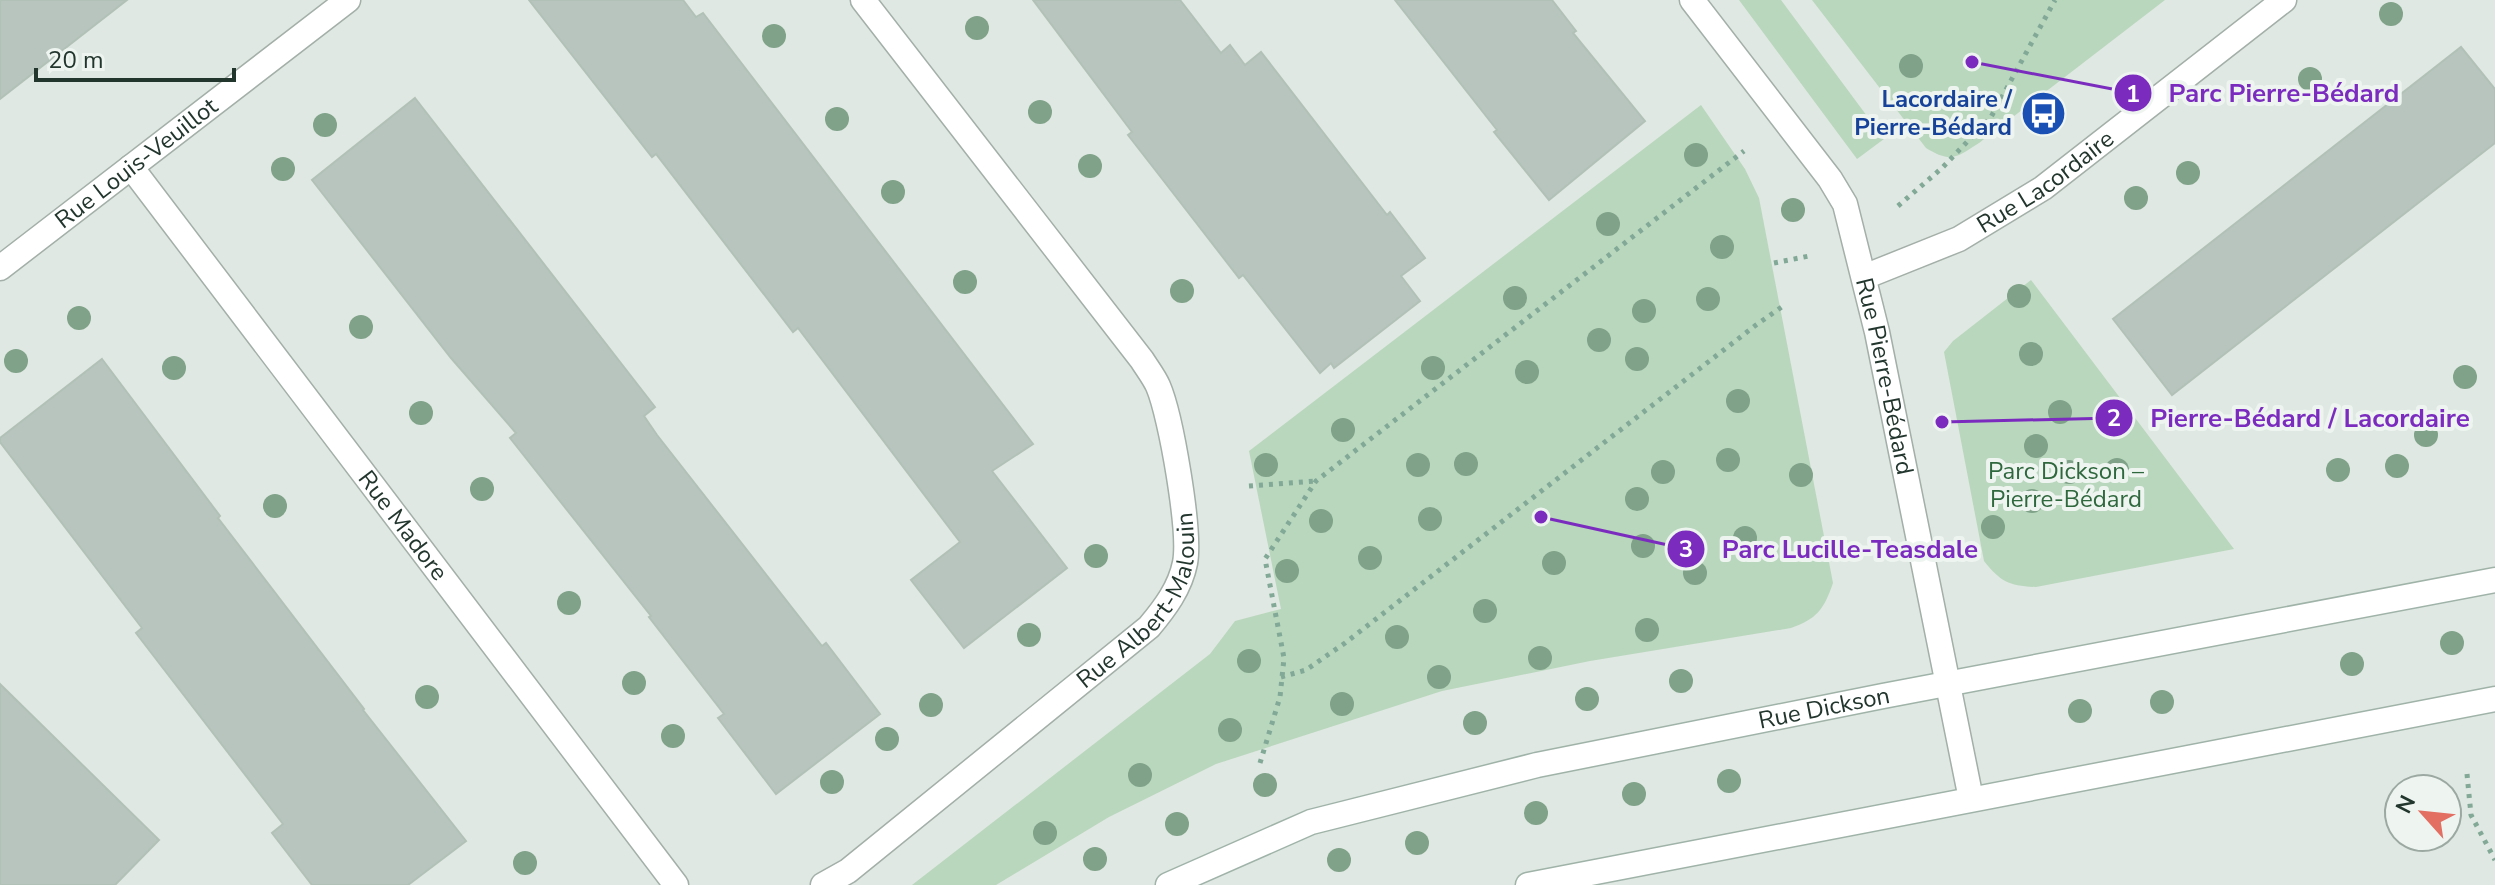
<svg xmlns="http://www.w3.org/2000/svg" width="2495" height="885" viewBox="0 0 2495 885" font-family="'Nunito Sans',sans-serif">
<style>
.green{fill:#b9d7bd}
.building{fill:#b7c5be;stroke:#b2c1b8;stroke-width:2}
.lines{fill:none;stroke-linecap:round;stroke-linejoin:round}
.street-casing{stroke:#a3afa8;stroke-width:27}
.secondary-casing{stroke:#9fb3a9;stroke-width:27}
.path{stroke:#82a897;stroke-width:5;stroke-dasharray:4 6;stroke-linecap:butt}
.street{stroke:#fff;stroke-width:24}
.secondary{stroke:#fff;stroke-width:24}
.tree{fill:#7fa288}
.labels{text-anchor:middle;dominant-baseline:central;stroke-width:8;stroke-linejoin:round;paint-order:stroke}
.transit-label{font-size:24px;font-weight:bold;fill:#164399;stroke:#eef5f1;text-anchor:end}
.street-label{font-size:24px;fill:#22362e;stroke:#eef5f1}
.park-label{font-size:24px;fill:#30683e;stroke:#eef5f1}
.leader{fill:none;stroke:#7b2cbf;stroke-width:3}
.callout-dot{fill:#7b2cbf;stroke:#eef5f1;stroke-width:3}
.mark-label{font-size:24px;text-anchor:middle;font-weight:bold;fill:#fff}
.callout-label{font-size:26px;text-anchor:middle;font-weight:bold;fill:#7b2cbf;stroke:#eef5f1;stroke-width:8;stroke-linejoin:round;paint-order:stroke}
</style>
<rect width="100%" height="100%" fill="#dfe8e2"/>
<path class="green" d="M 1739,0 L 1781,0 L 1884,139 L 1857,159 Z
M 1812,0 L 2165,0 L 1979,143 C 1956,158 1951,163 1926,148 Z
M 1701,105 L 1745,169 L 1759,198 L 1833,583 C 1824,609 1817,619 1791,628 L 1590,661 L 1442,691 L 1216,764 L 1109,817 L 996,885 L 912,885 L 1210,654 L 1235,621 L 1281,609 L 1249,451 Z
M 2031,280 L 2234,549 L 2036,587 C 2009,586 2001,582 1984,561 L 1944,352 L 1953,341 Z"/>
<path class="building" d="M 0,0 L 127,0 L 0,99 Z
M 529,0 L 683,0 L 696,17 L 703,13 L 1033,444 L 992,471 L 1067,568 L 964,648 L 911,580 L 960,542 L 798,328 L 793,332 L 656,154 L 652,157 Z
M 1033,0 L 1180,0 L 1221,53 L 1230,45 L 1245,65 L 1261,52 L 1387,215 L 1390,212 L 1425,258 L 1401,276 L 1420,301 L 1334,368 L 1331,363 L 1320,373 L 1243,275 L 1239,278 L 1163,180 L 1128,135 L 1132,132 Z
M 1395,0 L 1552,0 L 1576,31 L 1573,33 L 1645,121 L 1549,200 L 1494,132 L 1497,130 Z
M 2461,47 L 2495,89 L 2495,143 L 2172,395 L 2113,319 Z
M 415,98 L 655,407 L 644,416 L 657,435 L 822,646 L 826,643 L 880,714 L 776,794 L 718,718 L 724,714 L 649,617 L 651,616 L 510,438 L 516,433 L 451,358 L 312,180 Z
M 102,359 L 220,516 L 218,518 L 364,709 L 363,710 L 466,841 L 408,885 L 312,885 L 272,833 L 283,824 L 136,633 L 142,628 L 0,442 L 0,438 Z
M 0,684 L 159,840 L 115,885 L 0,885 Z"/>
<g class="lines">
<defs>
<g id="street">
<path id="s1" d="M 1692,0 L 1830,179 L 1845,204 L 1877,332 L 1971,799"/>
<path id="s2" d="M 131,167 L 676,885"/>
<path id="s3" d="M 0,268 L 348,0"/>
<path id="s4" d="M 1864,277 L 1959,239 L 2043,188 L 2284,0"/>
<path id="s5" d="M 823,885 L 848,871 L 1149,627 C 1165,608 1180,588 1185,563 C 1191,532 1171,416 1158,386 C 1154,377 1147,368 1142,360 L 863,0"/>
</g>
<g id="secondary">
<path id="s6" d="M 1168,885 L 1311,822 L 1537,765 L 1883,696 L 2495,580"/>
<path d="M 1528,885 L 2495,699"/>
</g>
</defs>
<use href="#street" class="street-casing"/>
<use href="#secondary" class="secondary-casing"/>
<path class="path" d="M 1898,206 L 1942,168 L 1991,117 L 2055,0
M 1774,263 L 1809,256
M 1249,486 L 1315,481
M 1281,677 L 1306,670 L 1345,643 L 1756,325 L 1786,304
M 1260,763 L 1280,697 L 1284,658 L 1265,559 L 1316,481 L 1744,151
M 2467,774 L 2471,815 L 2495,860"/>
<use href="#street" class="street"/>
<use href="#secondary" class="secondary"/>
</g>
<g class="tree">
<circle cx="2391" cy="14" r="12"/>
<circle cx="977" cy="28" r="12"/>
<circle cx="774" cy="36" r="12"/>
<circle cx="1911" cy="66" r="12"/>
<circle cx="2310" cy="79" r="12"/>
<circle cx="1040" cy="112" r="12"/>
<circle cx="837" cy="119" r="12"/>
<circle cx="325" cy="125" r="12"/>
<circle cx="1696" cy="155" r="12"/>
<circle cx="1090" cy="166" r="12"/>
<circle cx="283" cy="169" r="12"/>
<circle cx="2188" cy="173" r="12"/>
<circle cx="893" cy="192" r="12"/>
<circle cx="2136" cy="198" r="12"/>
<circle cx="1793" cy="210" r="12"/>
<circle cx="1608" cy="224" r="12"/>
<circle cx="1722" cy="247" r="12"/>
<circle cx="965" cy="282" r="12"/>
<circle cx="1182" cy="291" r="12"/>
<circle cx="2019" cy="296" r="12"/>
<circle cx="1515" cy="298" r="12"/>
<circle cx="1708" cy="299" r="12"/>
<circle cx="1644" cy="311" r="12"/>
<circle cx="79" cy="318" r="12"/>
<circle cx="361" cy="327" r="12"/>
<circle cx="1599" cy="340" r="12"/>
<circle cx="2031" cy="354" r="12"/>
<circle cx="1637" cy="359" r="12"/>
<circle cx="16" cy="361" r="12"/>
<circle cx="174" cy="368" r="12"/>
<circle cx="1433" cy="368" r="12"/>
<circle cx="1527" cy="372" r="12"/>
<circle cx="2465" cy="377" r="12"/>
<circle cx="1738" cy="401" r="12"/>
<circle cx="2060" cy="412" r="12"/>
<circle cx="421" cy="413" r="12"/>
<circle cx="1343" cy="430" r="12"/>
<circle cx="2426" cy="435" r="12"/>
<circle cx="2036" cy="446" r="12"/>
<circle cx="1728" cy="460" r="12"/>
<circle cx="1466" cy="464" r="12"/>
<circle cx="1266" cy="465" r="12"/>
<circle cx="1418" cy="465" r="12"/>
<circle cx="2397" cy="466" r="12"/>
<circle cx="2117" cy="470" r="12"/>
<circle cx="2338" cy="470" r="12"/>
<circle cx="1663" cy="472" r="12"/>
<circle cx="2069" cy="472" r="12"/>
<circle cx="1801" cy="475" r="12"/>
<circle cx="482" cy="489" r="12"/>
<circle cx="1637" cy="499" r="12"/>
<circle cx="2032" cy="501" r="12"/>
<circle cx="275" cy="506" r="12"/>
<circle cx="1430" cy="519" r="12"/>
<circle cx="1321" cy="521" r="12"/>
<circle cx="1993" cy="527" r="12"/>
<circle cx="1745" cy="538" r="12"/>
<circle cx="1643" cy="546" r="12"/>
<circle cx="1096" cy="556" r="12"/>
<circle cx="1370" cy="558" r="12"/>
<circle cx="1554" cy="563" r="12"/>
<circle cx="1287" cy="571" r="12"/>
<circle cx="1695" cy="573" r="12"/>
<circle cx="569" cy="603" r="12"/>
<circle cx="1485" cy="611" r="12"/>
<circle cx="1647" cy="630" r="12"/>
<circle cx="1029" cy="635" r="12"/>
<circle cx="1397" cy="637" r="12"/>
<circle cx="2452" cy="643" r="12"/>
<circle cx="1540" cy="658" r="12"/>
<circle cx="1249" cy="661" r="12"/>
<circle cx="2352" cy="664" r="12"/>
<circle cx="1439" cy="677" r="12"/>
<circle cx="1681" cy="681" r="12"/>
<circle cx="634" cy="683" r="12"/>
<circle cx="427" cy="697" r="12"/>
<circle cx="1587" cy="699" r="12"/>
<circle cx="2162" cy="702" r="12"/>
<circle cx="1342" cy="704" r="12"/>
<circle cx="931" cy="705" r="12"/>
<circle cx="2080" cy="711" r="12"/>
<circle cx="1475" cy="723" r="12"/>
<circle cx="1230" cy="730" r="12"/>
<circle cx="673" cy="736" r="12"/>
<circle cx="887" cy="739" r="12"/>
<circle cx="1140" cy="775" r="12"/>
<circle cx="1729" cy="781" r="12"/>
<circle cx="832" cy="782" r="12"/>
<circle cx="1265" cy="785" r="12"/>
<circle cx="1634" cy="794" r="12"/>
<circle cx="1536" cy="813" r="12"/>
<circle cx="1177" cy="824" r="12"/>
<circle cx="1045" cy="833" r="12"/>
<circle cx="1417" cy="843" r="12"/>
<circle cx="1095" cy="859" r="12"/>
<circle cx="1339" cy="860" r="12"/>
<circle cx="525" cy="863" r="12"/>
</g>
<defs>
<symbol id="bus-disc" viewBox="-11 -11 22 22"><circle r="9.5" fill="#1a4fb4" stroke="#eef5f1"/><path d="M-5-6H5V4H4V6H2V4H-2V6H-4V4H-5ZM-3.5-4V0h7V-4ZM-3.5 1.2v1.5H-2V1.2ZM2 1.2v1.5H3.5V1.2Z" fill="#fff"/></symbol>
</defs>
<g fill-rule="evenodd">
<use href="#bus-disc" x="2018" y="88" width="51" height="51"/>
</g>
<g class="labels">
<g class="transit-label">
<text x="2012" y="99">Lacordaire /<tspan x="2012" dy="28">Pierre-Bédard</tspan></text>
</g>
<g class="street-label">
<text stroke="none"><textPath href="#s3" startOffset="172">Rue Louis-Veuillot</textPath></text>
<text stroke="none"><textPath href="#s4" startOffset="206">Rue Lacordaire</textPath></text>
<text stroke="none"><textPath href="#s1" startOffset="432">Rue Pierre-Bédard</textPath></text>
<text stroke="none"><textPath href="#s2" startOffset="450">Rue Madore</textPath></text>
<text stroke="none"><textPath href="#s5" startOffset="434">Rue Albert-Malouin</textPath></text>
<text stroke="none"><textPath href="#s6" startOffset="682">Rue Dickson</textPath></text>
</g>
<g class="park-label">
<text x="2066" y="471">Parc Dickson –<tspan x="2066" dy="28">Pierre-Bédard</tspan></text>
</g>
</g>
<path class="leader" d="M1972 62L2133 93M1942 422L2114 418M1541 517L1686 549"/>
<g class="callout-dot">
<circle cx="1972" cy="62" r="8"/>
<circle cx="1942" cy="422" r="8"/>
<circle cx="1541" cy="517" r="8"/>
<circle cx="2133" cy="93" r="20"/>
<circle cx="2114" cy="418" r="20"/>
<circle cx="1686" cy="549" r="20"/>
</g>
<g class="mark-label">
<text x="2133" y="102">1</text>
<text x="2114" y="426">2</text>
<text x="1686" y="557">3</text>
</g>
<g class="callout-label">
<text x="2284" y="102">Parc Pierre-Bédard</text>
<text x="2310" y="427">Pierre-Bédard / Lacordaire</text>
<text x="1850" y="558">Parc Lucille-Teasdale</text>
</g>
<g transform="translate(2423 813) rotate(297)"><circle r="38" fill="#eef5f1" stroke="#9ca9a3" stroke-width="2"/>
<path d="M0-6L14 30L0 20L-14 30Z" fill="#e26f62"/>
<text y="-12" font-size="22" font-weight="bold" text-anchor="middle" fill="#22362e">N</text>
</g>
<path d="M36 68v12h198v-12" fill="none" stroke="#22362e" stroke-width="4"/>
<text x="48" y="68" font-size="24" fill="#22362e" stroke="#eef5f1" stroke-width="6" paint-order="stroke">20 m</text>
</svg>
